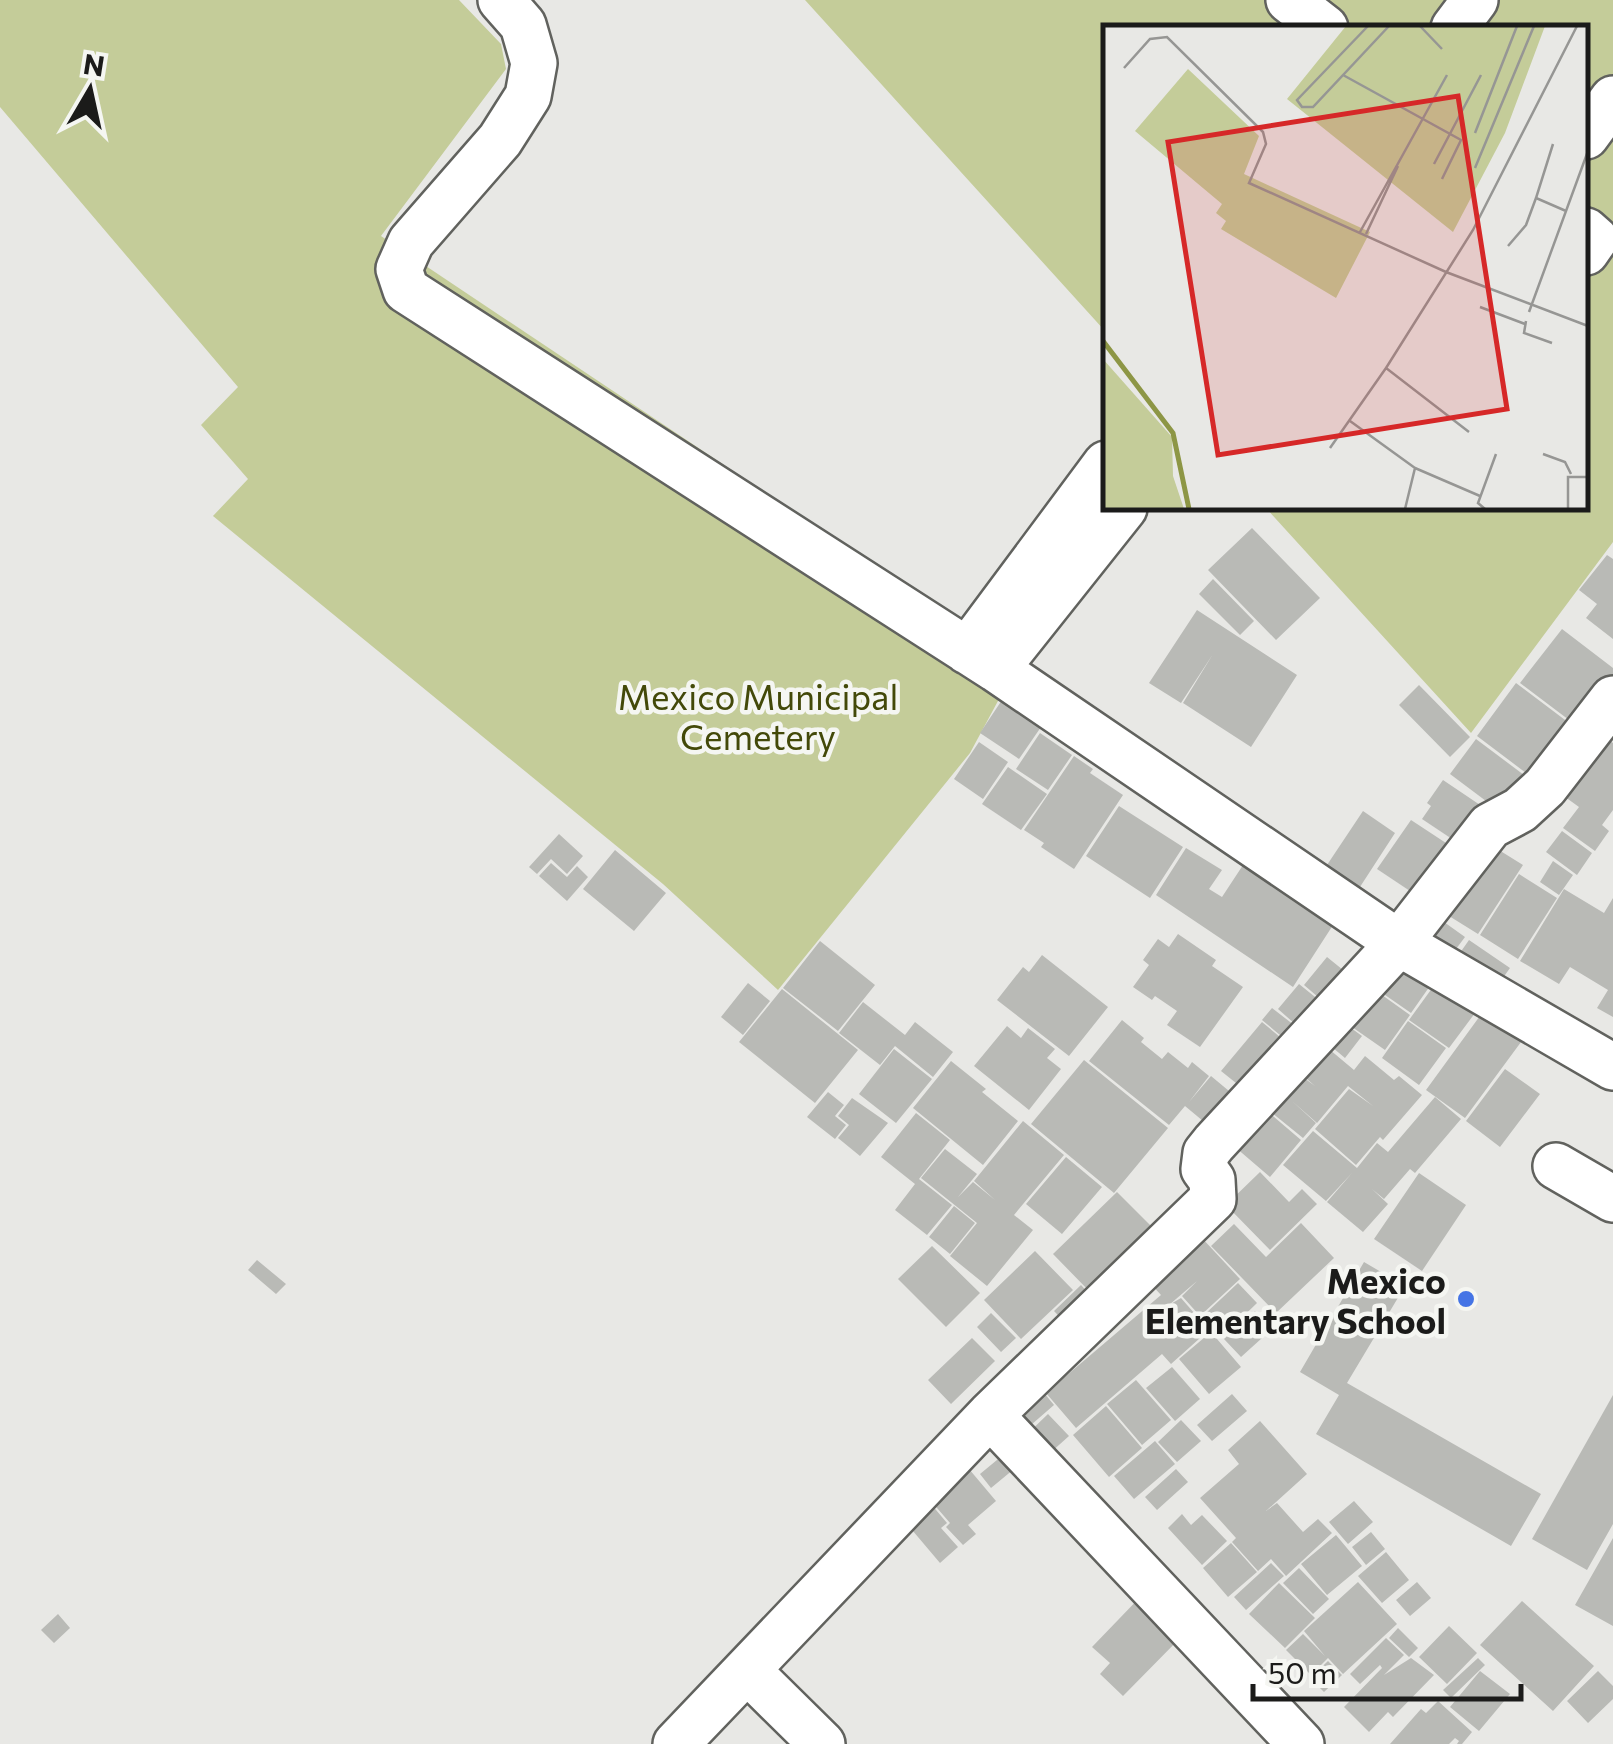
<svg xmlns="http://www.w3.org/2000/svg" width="1613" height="1744" viewBox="0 0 1613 1744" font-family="Commissioner,sans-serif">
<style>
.green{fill:#c4cc99}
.building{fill:#b9bab6}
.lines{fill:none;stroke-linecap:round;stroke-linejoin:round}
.minor-casing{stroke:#61625e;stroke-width:50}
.minor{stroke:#fff;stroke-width:45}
.poi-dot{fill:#4574e5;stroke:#f5f6f2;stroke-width:4}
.labels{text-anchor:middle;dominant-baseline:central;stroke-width:9;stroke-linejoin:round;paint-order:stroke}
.park-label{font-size:35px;fill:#434909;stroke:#f5f6f2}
.poi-label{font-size:35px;font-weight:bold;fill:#1b1b1a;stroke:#f5f6f2;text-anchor:end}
.inset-river{fill:none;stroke:#8d9645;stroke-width:5}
.inset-road{fill:none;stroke:#969694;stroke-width:2.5}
.view{fill:#d62828;fill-opacity:0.15;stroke:#d62828;stroke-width:5}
.inset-edge{fill:none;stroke:#1b1b1a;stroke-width:5}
</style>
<rect width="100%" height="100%" fill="#e8e8e5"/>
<path class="green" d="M 0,0 L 459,0 L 501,44 L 506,69 L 381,236 L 1019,662 L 970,753 L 778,990 L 663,884 L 213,516 L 248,479 L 201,425 L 238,387 L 0,107 Z
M 805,0 L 1613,0 L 1613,542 L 1471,733 L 1266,508 L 1586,508 L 1586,28 L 1106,28 L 1105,331 Z"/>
<path class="building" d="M 1252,528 L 1320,598 L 1276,640 L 1208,570 Z
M 1607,555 L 1613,559 L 1613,639 L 1586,618 L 1597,604 L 1579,590 Z
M 1213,579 L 1254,621 L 1240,635 L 1199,594 Z
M 1197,610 L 1297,675 L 1251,747 L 1183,703 L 1213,654 L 1181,703 L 1149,683 Z
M 1562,629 L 1613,668 L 1613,679 L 1577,726 L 1520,683 Z
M 1516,683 L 1577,729 L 1538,782 L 1477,736 Z
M 1419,685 L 1470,737 L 1450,757 L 1399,705 Z
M 1002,700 L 1041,727 L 1019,759 L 980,733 Z
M 1040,733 L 1072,755 L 1048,790 L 1016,769 Z
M 1604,736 L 1613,743 L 1613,810 L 1602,825 L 1609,831 L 1595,851 L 1563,828 L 1579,807 L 1561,794 Z
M 1476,739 L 1528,778 L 1502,813 L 1450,774 Z
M 979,742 L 1008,762 L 983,799 L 954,779 Z
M 1074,756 L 1093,769 L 1090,773 L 1123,795 L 1074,869 L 1041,847 L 1044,843 L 1024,830 Z
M 1008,767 L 1047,794 L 1021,830 L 982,804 Z
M 1443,780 L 1489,811 L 1464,847 L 1422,819 L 1431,806 L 1427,803 Z
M 1119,806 L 1183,847 L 1150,898 L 1086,856 Z
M 1363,811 L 1395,833 L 1358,890 L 1325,868 Z
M 1411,820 L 1449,845 L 1416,895 L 1377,869 Z
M 1562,831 L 1592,853 L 1577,875 L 1546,852 Z
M 559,834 L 583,856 L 567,874 L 551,859 L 537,874 L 529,867 Z
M 1486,842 L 1523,865 L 1478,934 L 1441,911 Z
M 1186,848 L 1222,870 L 1209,889 L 1222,897 L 1245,862 L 1335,922 L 1293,987 L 1156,895 Z
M 615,850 L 666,893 L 634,931 L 583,889 Z
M 1553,861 L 1573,875 L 1559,895 L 1540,882 Z
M 551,863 L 567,877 L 577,866 L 588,877 L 567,901 L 539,876 Z
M 1519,874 L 1557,898 L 1518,959 L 1480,935 Z
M 1564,889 L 1604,913 L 1613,898 L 1613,1017 L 1597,1008 L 1608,990 L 1570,967 L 1559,984 L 1520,961 Z
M 1430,912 L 1465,937 L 1447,961 L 1412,937 Z
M 1178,934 L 1216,960 L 1212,966 L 1243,987 L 1200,1047 L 1167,1025 L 1177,1011 L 1155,996 L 1152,1000 L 1133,987 L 1149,965 L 1143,960 L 1158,939 L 1169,947 Z
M 1469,940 L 1510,968 L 1495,989 L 1455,960 Z
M 820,941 L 875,985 L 838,1031 L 783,988 Z
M 1042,955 L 1108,1007 L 1069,1056 L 997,1000 L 1023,967 L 1029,972 Z
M 1327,957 L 1348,974 L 1325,1003 L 1304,985 Z
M 1397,959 L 1432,983 L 1411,1013 L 1375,988 Z
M 1438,980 L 1478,1009 L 1449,1048 L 1409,1020 Z
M 748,983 L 770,1001 L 743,1035 L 721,1017 Z
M 1299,984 L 1325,1005 L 1303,1031 L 1278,1009 Z
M 1368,985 L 1410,1015 L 1385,1050 L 1342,1020 Z
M 782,989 L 858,1050 L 815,1103 L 739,1042 Z
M 1493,998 L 1532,1027 L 1465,1118 L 1426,1090 Z
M 863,1002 L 905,1035 L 915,1022 L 953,1052 L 933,1077 L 895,1046 L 880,1065 L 839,1033 Z
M 1272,1008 L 1303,1032 L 1292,1045 L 1262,1020 Z
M 1336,1017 L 1362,1036 L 1345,1058 L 1320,1037 Z
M 1122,1020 L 1144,1038 L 1141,1042 L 1162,1059 L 1168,1052 L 1188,1068 L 1192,1062 L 1209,1076 L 1189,1102 L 1211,1076 L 1241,1101 L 1215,1131 L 1185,1106 L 1169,1125 L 1089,1061 Z
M 1408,1021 L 1446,1048 L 1419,1085 L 1382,1058 Z
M 1262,1022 L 1286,1042 L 1246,1091 L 1221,1071 Z
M 1007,1026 L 1021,1038 L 1028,1028 L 1055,1049 L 1047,1058 L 1061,1069 L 1029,1110 L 974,1066 Z
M 1317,1039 L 1354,1070 L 1365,1056 L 1394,1080 L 1399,1076 L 1422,1095 L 1383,1140 L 1380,1137 L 1356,1165 L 1315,1129 L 1349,1089 L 1373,1106 L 1348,1086 L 1317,1123 L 1292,1101 L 1316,1123 L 1303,1138 L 1266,1108 L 1296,1072 L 1315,1086 L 1293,1067 Z
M 894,1049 L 932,1079 L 896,1123 L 859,1094 Z
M 1084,1060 L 1168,1128 L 1114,1193 L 1031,1124 Z
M 951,1061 L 986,1089 L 982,1092 L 1018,1121 L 983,1165 L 913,1108 Z
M 1505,1069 L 1540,1094 L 1500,1147 L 1466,1121 Z
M 828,1092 L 844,1105 L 835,1116 L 846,1125 L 835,1139 L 807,1117 Z
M 1435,1097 L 1461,1119 L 1415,1173 L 1410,1169 L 1384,1199 L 1372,1189 L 1388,1204 L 1363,1232 L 1327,1202 L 1352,1173 L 1326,1201 L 1283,1165 L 1313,1131 L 1357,1168 L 1377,1143 L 1388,1152 Z
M 852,1098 L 888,1123 L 860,1156 L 838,1138 L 849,1125 L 838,1116 Z
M 1266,1110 L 1301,1140 L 1270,1177 L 1235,1147 Z
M 916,1113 L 950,1140 L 919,1179 L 952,1205 L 927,1235 L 895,1210 L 915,1184 L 881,1157 Z
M 1023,1121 L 1064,1155 L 1014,1215 L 1033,1230 L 987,1286 L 950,1256 L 977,1223 L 921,1178 L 945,1149 L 977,1174 L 958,1197 L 973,1182 L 995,1200 L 974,1181 Z
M 1066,1157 L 1102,1187 L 1062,1234 L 1026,1204 Z
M 1260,1172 L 1289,1202 L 1302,1189 L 1317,1204 L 1270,1250 L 1226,1205 Z
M 1419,1173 L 1466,1205 L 1422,1271 L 1374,1239 Z
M 1117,1192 L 1157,1232 L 1092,1294 L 1053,1254 Z
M 954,1206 L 975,1223 L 950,1254 L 929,1237 Z
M 1301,1223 L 1334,1258 L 1276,1313 L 1211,1246 L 1234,1224 L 1266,1257 Z
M 1201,1237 L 1240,1279 L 1200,1316 L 1182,1296 L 1197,1281 L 1169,1305 L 1181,1298 L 1209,1330 L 1171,1364 L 1162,1354 L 1076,1428 L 1046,1393 L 1161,1295 L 1150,1283 Z
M 932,1246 L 980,1293 L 946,1327 L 898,1279 Z
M 1035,1251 L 1073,1290 L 1021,1339 L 984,1300 Z
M 257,1260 L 286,1284 L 276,1294 L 248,1270 Z
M 1364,1262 L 1405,1286 L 1347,1383 L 1541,1494 L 1511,1546 L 1316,1434 L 1339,1395 L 1300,1372 Z
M 1238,1283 L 1257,1303 L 1224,1335 L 1205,1314 Z
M 1081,1285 L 1099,1305 L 1073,1331 L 1054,1311 Z
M 1255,1311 L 1272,1329 L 1241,1357 L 1224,1339 Z
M 991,1313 L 1016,1338 L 1001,1352 L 977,1327 Z
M 1211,1332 L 1241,1367 L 1209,1394 L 1179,1359 Z
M 972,1338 L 995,1361 L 951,1404 L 928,1380 Z
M 1172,1367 L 1200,1399 L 1175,1421 L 1146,1388 Z
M 1136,1380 L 1171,1420 L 1142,1445 L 1107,1404 Z
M 1040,1388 L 1054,1405 L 1016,1438 L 1001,1422 Z
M 1232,1394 L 1247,1411 L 1212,1441 L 1197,1425 Z
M 1613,1395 L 1613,1524 L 1587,1570 L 1532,1539 Z
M 1106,1406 L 1142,1448 L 1109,1477 L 1073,1435 Z
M 1048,1414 L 1069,1436 L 1040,1462 L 1020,1441 Z
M 1181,1420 L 1201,1441 L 1177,1462 L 1158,1442 Z
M 1260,1421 L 1307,1474 L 1266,1511 L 1277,1503 L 1303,1532 L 1318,1519 L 1332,1533 L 1286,1576 L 1271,1559 L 1258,1571 L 1232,1542 L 1236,1538 L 1200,1498 L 1239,1464 L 1228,1450 Z
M 1155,1441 L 1175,1464 L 1134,1499 L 1114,1476 Z
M 1003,1455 L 1014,1469 L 991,1488 L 980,1474 Z
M 969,1469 L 996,1501 L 968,1525 L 976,1534 L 963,1545 L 946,1527 L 950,1523 L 931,1501 Z
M 1176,1469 L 1188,1482 L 1157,1510 L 1145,1497 Z
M 1354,1501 L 1373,1522 L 1348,1544 L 1329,1522 Z
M 931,1504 L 947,1523 L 941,1528 L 958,1547 L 940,1563 L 907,1524 Z
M 1182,1514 L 1191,1525 L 1202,1515 L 1227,1541 L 1202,1565 L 1168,1528 Z
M 1371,1532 L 1385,1549 L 1366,1565 L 1352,1547 Z
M 1336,1535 L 1362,1566 L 1327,1595 L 1301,1564 Z
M 1613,1538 L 1613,1626 L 1575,1605 Z
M 1231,1543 L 1257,1572 L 1228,1597 L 1203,1568 Z
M 1386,1552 L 1409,1580 L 1382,1603 L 1358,1576 Z
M 1271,1563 L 1284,1576 L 1246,1610 L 1234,1597 Z
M 1299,1568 L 1329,1599 L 1313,1614 L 1283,1583 Z
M 1358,1582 L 1397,1624 L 1343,1674 L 1328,1658 L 1311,1675 L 1286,1650 L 1303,1634 L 1325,1656 L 1304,1631 Z
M 1417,1582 L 1431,1598 L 1410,1616 L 1396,1600 Z
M 1279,1583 L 1315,1618 L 1285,1648 L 1249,1614 Z
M 1144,1593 L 1186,1632 L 1123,1696 L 1100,1674 L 1110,1663 L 1092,1647 Z
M 1522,1601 L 1594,1666 L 1553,1711 L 1480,1645 Z
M 58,1614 L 70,1628 L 54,1643 L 41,1630 Z
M 1449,1626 L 1477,1653 L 1447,1684 L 1419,1657 Z
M 1398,1628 L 1418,1648 L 1409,1657 L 1389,1638 Z
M 1386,1638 L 1404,1655 L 1384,1675 L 1411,1658 L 1434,1675 L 1393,1717 L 1388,1712 L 1369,1732 L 1344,1707 L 1382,1668 L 1380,1665 L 1360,1684 L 1350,1674 Z
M 1478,1658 L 1485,1665 L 1451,1698 L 1443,1690 Z
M 1328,1661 L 1342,1675 L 1324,1692 L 1310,1678 Z
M 1480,1671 L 1510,1694 L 1479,1731 L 1450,1707 Z
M 1598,1671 L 1613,1686 L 1613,1699 L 1588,1723 L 1567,1701 Z
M 1438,1701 L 1472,1732 L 1462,1744 L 1457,1744 L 1459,1741 L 1455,1738 L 1449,1744 L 1390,1744 L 1421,1709 L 1426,1713 Z"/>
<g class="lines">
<defs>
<path id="minor" d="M 501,0 L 523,25 L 534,63 L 528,96 L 500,140 L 411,242 L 399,269 L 406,290 L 996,669 L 1399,943 L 1613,1067
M 1289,0 L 1325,28
M 1454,28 L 1475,0
M 1586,136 L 1613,99
M 1586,231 L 1595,239 L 1586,252
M 967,651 L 1106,464
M 996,669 L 1124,508
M 1556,1166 L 1613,1199
M 748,1671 L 822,1744
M 676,1744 L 990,1415
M 1301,1744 L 990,1415 L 1213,1199 L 1212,1180 L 1204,1169 L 1206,1153 L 1214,1143 L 1399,943 L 1490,826 L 1520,810 L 1545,787 L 1613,699"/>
</defs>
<use href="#minor" class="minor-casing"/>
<use href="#minor" class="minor"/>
</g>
<circle class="poi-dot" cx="1466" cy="1299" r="10"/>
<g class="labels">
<g class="park-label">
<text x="758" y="695">Mexico Municipal<tspan x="758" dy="40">Cemetery</tspan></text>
</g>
<g class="poi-label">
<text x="1446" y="1279">Mexico<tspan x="1446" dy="40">Elementary School</tspan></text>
</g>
</g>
<g transform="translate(1103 25)">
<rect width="485" height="485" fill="#e8e8e5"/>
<path d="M 243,1 L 442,1 L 402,108 L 350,207 L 184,74 ZM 85,44 L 156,111 L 141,149 L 267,207 L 233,273 L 118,204 L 123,196 L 113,188 L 119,179 L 32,106 ZM 0,334 L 69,412 L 70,451 L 81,484 L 0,484 Z" fill="#c4cc99"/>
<path class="inset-river" d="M 0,316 L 70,408 L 86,484"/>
<path class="inset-road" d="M 265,1 L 194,75 L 199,82 L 210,82 L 286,1M 317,1 L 339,24M 21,43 L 47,14 L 64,12 L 160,107 L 163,119 L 146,158 L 343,247 L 485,301M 240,50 L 358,115 L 339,154M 372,108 L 414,1M 450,119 L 433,173 L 463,186M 331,139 L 378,50M 372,143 L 431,1M 257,207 L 344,50M 263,209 L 295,141M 405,221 L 423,200 L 433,173M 377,282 L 422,299M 426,287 L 485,126M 423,296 L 421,308 L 449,318M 247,396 L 312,443 L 302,484M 366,407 L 283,343 L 370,205 L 474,1M 227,423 L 283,343M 440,429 L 462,437 L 468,449M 312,443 L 377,471M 382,484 L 375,478 L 393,429M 465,484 L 465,452 L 485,452"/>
<path class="view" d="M 355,71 L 404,384 L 115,430 L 65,117 Z"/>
<rect width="485" height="485" class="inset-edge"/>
</g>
<g transform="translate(90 90) rotate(9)" stroke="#f5f6f2" stroke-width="8" paint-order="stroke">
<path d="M0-8L18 38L0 25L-18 38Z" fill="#1b1b1a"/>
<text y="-15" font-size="28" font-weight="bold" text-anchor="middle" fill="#1b1b1a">N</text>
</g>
<path d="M1253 1684v15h268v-15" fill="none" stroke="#1b1b1a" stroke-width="5"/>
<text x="1268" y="1684" font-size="30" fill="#1b1b1a" stroke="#f5f6f2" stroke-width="8" paint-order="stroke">50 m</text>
</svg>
